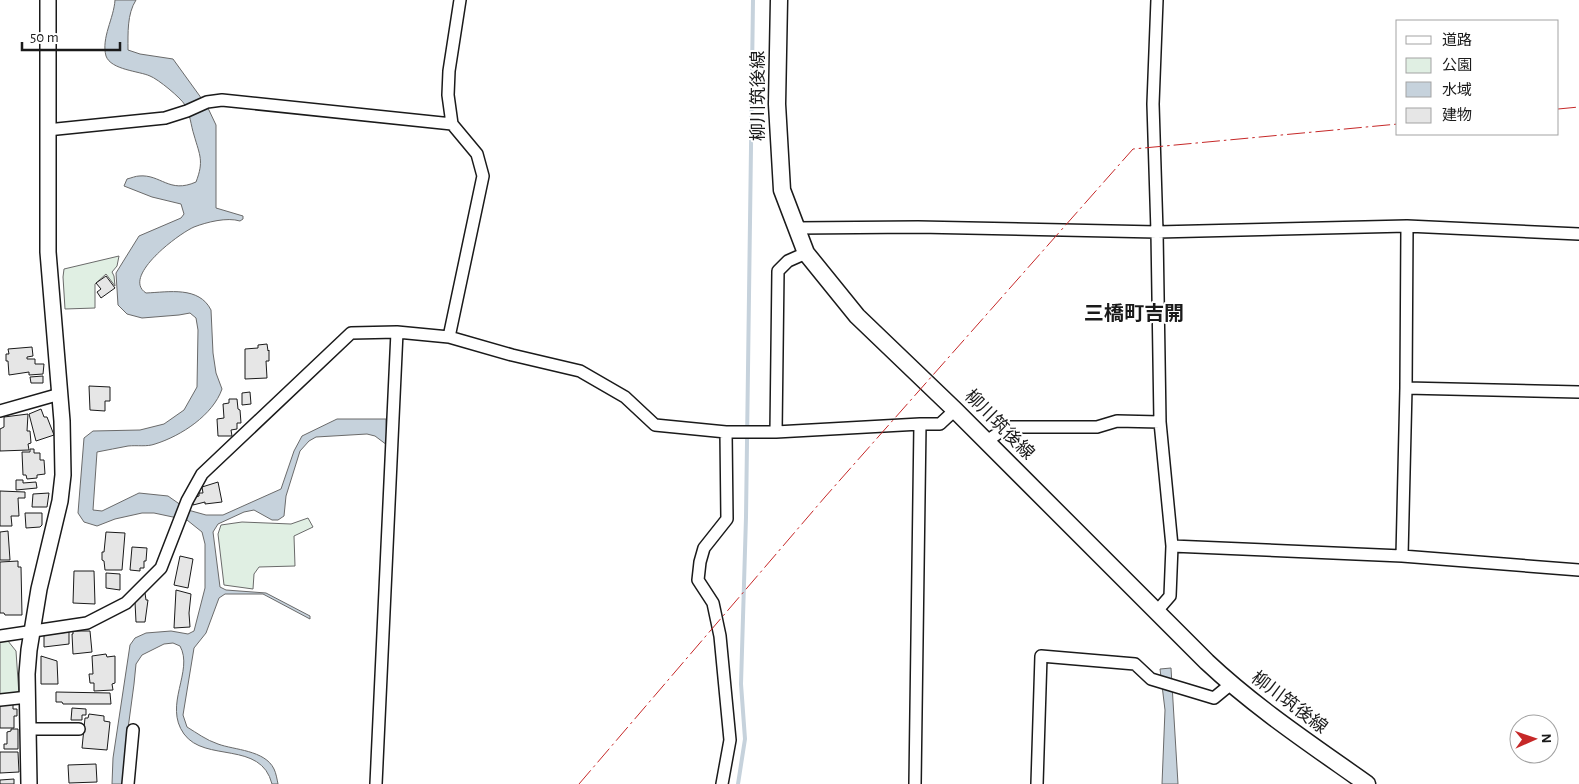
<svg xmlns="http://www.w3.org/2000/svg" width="1579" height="784" viewBox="0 0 1579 784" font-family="'Alegreya Sans','Noto Sans JP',sans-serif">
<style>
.green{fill:#e0efe3;stroke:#6a6a6a}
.water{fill:#c6d2dc;stroke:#6a6a6a}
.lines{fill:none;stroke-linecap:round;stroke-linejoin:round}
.stream{stroke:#c6d2dc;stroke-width:4}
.building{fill:#e6e6e6;stroke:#1a1a1a}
.minor-casing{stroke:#1a1a1a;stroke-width:14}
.tertiary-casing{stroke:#1a1a1a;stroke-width:18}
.secondary-casing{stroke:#1a1a1a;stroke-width:19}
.minor{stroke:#fff;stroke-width:11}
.tertiary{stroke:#fff;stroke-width:15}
.secondary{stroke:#fff;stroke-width:16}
.power{stroke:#c62828;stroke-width:1;stroke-dasharray:18 4 2.5 4;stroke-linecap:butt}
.labels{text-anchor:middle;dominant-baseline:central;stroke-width:4;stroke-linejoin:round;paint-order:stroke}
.street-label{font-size:18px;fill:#1a1a1a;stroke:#fff}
.quarter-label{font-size:20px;font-weight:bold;fill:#1a1a1a;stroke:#fff}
</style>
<rect width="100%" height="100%" fill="#fff"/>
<path class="green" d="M 119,256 L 117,266 L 112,272 L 114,276 L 115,286 L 106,274 L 95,284 L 95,308 L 65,309 L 63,277 L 64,269 Z
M 308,518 L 313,527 L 294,536 L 295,566 L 259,567 L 254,574 L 253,589 L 224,585 L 218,534 L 221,525 L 242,522 L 291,524 Z
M 8,641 L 16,651 L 19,695 L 0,696 L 0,642 Z"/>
<path class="water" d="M 115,0 L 136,0 C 127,14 128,33 128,50 L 140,54 L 173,59 L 207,106 L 216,125 L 216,208 L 243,216 L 243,219 L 240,221 C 227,217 207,222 194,227 C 178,234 121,277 146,293 C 169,292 199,286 211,310 L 213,353 L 216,373 L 222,389 C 213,415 181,436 155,444 C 147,447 137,445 128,446 C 118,448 107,450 97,452 L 93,510 L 102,511 L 139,493 L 168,496 L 188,510 L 206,515 L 223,515 L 281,489 L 294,451 L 302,436 L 337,419 L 386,419 L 387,445 L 375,436 L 367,434 L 316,437 L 309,441 L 300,451 L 286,496 L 284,516 L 278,520 L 272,520 L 254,510 L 244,512 L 218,524 L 213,532 L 220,587 L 226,590 L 266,593 L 310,616 L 310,619 L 263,594 L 225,594 L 219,598 L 206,633 L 194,648 L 183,715 L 187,727 C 197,733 206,740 218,744 C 234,750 265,750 274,769 C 276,773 277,779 278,784 L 272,784 C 261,740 205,763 184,734 C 163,705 194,671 180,646 L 173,643 L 164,644 L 142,655 L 136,664 L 134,684 L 125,751 L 124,784 L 112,784 L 113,758 L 130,645 L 135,638 L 146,633 L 171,631 L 188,634 L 194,631 L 205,588 L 205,544 L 202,532 L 187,520 L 154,513 L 142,513 L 115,519 L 97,526 L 84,522 L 78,513 L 84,438 L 93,431 L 140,430 L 164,424 L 184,410 L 197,387 L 198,330 L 196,318 L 190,313 L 179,315 L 142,318 L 127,314 L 118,305 L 116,273 L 139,236 L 181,218 L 184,214 L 181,204 L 152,197 L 124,186 L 127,179 C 131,178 136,176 139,176 C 161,174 169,194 196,182 C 204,161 200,156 194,135 C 191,126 190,113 185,105 C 181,98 158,79 150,76 C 139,71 111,70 106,56 C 101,38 114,18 115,0 Z
M 1171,668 L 1178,784 L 1162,784 L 1165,710 L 1160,669 Z"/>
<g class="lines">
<path class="stream" d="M 738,784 L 745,739 L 741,684 L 746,517 L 753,0"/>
</g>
<path class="building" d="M 106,276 L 115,288 L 101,298 L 97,292 L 101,289 L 96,283 Z
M 267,344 L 268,351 L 269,350 L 269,361 L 266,361 L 267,378 L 245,379 L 245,349 L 258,348 L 258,345 Z
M 32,347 L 33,356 L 27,357 L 27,359 L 35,359 L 35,364 L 44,364 L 43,374 L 29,375 L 29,372 L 9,375 L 8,361 L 6,361 L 6,354 L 9,354 L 8,349 Z
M 43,376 L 43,383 L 31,383 L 30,377 Z
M 89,386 L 110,387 L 110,401 L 105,401 L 105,411 L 90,410 Z
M 250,392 L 251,404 L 242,405 L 242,393 Z
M 229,399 L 237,399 L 238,409 L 240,410 L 241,423 L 237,423 L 237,429 L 231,430 L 232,436 L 218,436 L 217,419 L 224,418 L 223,404 L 229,403 Z
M 41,409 L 44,417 L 47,417 L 54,435 L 36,441 L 29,414 Z
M 28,414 L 27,431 L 30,431 L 31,443 L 28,444 L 29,450 L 0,451 L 0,429 L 4,427 L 4,417 Z
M 30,449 L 34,449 L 34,453 L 40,453 L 40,460 L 44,460 L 45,474 L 37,475 L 37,478 L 27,479 L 26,475 L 23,475 L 22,452 L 30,452 Z
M 16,480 L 23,480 L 23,483 L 36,482 L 37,488 L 16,490 Z
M 218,482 L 222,502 L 205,504 L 205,502 L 193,505 L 193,498 L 199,496 L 199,493 L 203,493 L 202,487 Z
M 0,491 L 25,492 L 25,498 L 18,498 L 19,516 L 11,516 L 12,526 L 0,526 Z
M 49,493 L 47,507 L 32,507 L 33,494 Z
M 25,513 L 42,513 L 42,525 L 40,527 L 26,528 Z
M 8,531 L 10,560 L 0,560 L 0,532 Z
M 106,532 L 125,533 L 122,570 L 105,570 L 104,561 L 102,560 L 102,552 L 104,552 Z
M 132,547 L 147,548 L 146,561 L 144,561 L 144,568 L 140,568 L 140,571 L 130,570 Z
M 180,556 L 193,559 L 188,588 L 174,585 Z
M 18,561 L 18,567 L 21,567 L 22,615 L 5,615 L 4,613 L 0,613 L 0,562 Z
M 74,571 L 94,571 L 95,604 L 73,603 Z
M 106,573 L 120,574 L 120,590 L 106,588 Z
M 176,590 L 191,594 L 189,613 L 190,627 L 174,628 Z
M 145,593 L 146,600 L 148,600 L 145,622 L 136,622 L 135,602 Z
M 73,631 L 90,631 L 92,652 L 73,654 L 72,634 L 73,634 Z
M 69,632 L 69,644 L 44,647 L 44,635 Z
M 106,654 L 107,657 L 115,656 L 115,683 L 112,684 L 113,690 L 94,691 L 94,683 L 90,683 L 89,674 L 93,674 L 92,656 Z
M 41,656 L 57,661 L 58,684 L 41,684 Z
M 56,692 L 110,693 L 111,704 L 63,704 L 62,702 L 56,702 Z
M 0,704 L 13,704 L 13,709 L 17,709 L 17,716 L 14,716 L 14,728 L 0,728 Z
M 72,708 L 86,709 L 86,715 L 82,715 L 82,720 L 71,720 Z
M 89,714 L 104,716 L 104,721 L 110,722 L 107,750 L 82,748 L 85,718 L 88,718 Z
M 11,729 L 18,729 L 18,749 L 4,749 L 4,744 L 7,744 L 7,732 L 11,731 Z
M 0,752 L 18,752 L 19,772 L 0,773 Z
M 96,764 L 97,782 L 69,783 L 68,765 Z
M 14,779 L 14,784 L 0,784 L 0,780 Z"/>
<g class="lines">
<defs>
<path id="minor" d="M 47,130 L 165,118 L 187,111 L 207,102 L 222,100 L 452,124
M 796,228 L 918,227 L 1157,232 L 1407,226 L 1579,234
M 806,253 L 788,261 L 778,271 L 776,432 L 920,424
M 449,337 L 483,176 L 477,154 L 452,124 L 448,95 L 449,71 L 460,0
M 1406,388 L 1579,392
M 0,411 L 60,394
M 987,441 L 1007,427 L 1097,427 L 1117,421 L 1160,422
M 1172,546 L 1402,556 L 1579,570
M 1402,556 L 1406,388 L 1407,226
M 1157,611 L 1170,596 L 1172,546 L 1160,422 L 1157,232 L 1153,104 L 1157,0
M 0,636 L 87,623 L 126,603 L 161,568 L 187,501 L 202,474 L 351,333 L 397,332 L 449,337 L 512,355 L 580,371 L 625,397 L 655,425 L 726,432 L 776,432
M 0,700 L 28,697
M 28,729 L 79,729
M 128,784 L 133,730
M 376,784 L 397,332
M 722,784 L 730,740 L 720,636 L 713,603 L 698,580 L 700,562 L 704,548 L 727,519 L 726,432
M 915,784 L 920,424 L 940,424 L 955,410
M 1037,784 L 1041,656 L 1135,664 L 1151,679 L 1214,698 L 1231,684"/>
<path id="tertiary" d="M 29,784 L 27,674 L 29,650 L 39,589 L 60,501 L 63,475 L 62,421 L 48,252 L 48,0"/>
<path id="secondary" d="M 779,0 L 777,104 L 782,190 L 806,253 L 857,316 L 955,410 L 1207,662 C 1256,708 1312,745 1367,784"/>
</defs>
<use href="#minor" class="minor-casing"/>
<use href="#tertiary" class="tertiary-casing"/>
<use href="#secondary" class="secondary-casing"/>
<use href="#minor" class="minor"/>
<use href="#tertiary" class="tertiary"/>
<use href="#secondary" class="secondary"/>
<path class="power" d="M 1558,109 L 1579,107
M 579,784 L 825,497 L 1133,149 L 1398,124"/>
</g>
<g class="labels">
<g class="street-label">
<text transform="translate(759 96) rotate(-90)">柳川筑後線</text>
<text transform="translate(999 425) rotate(45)">柳川筑後線</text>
<text transform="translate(1289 703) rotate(37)">柳川筑後線</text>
</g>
<g class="quarter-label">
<text x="1134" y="314">三橋町吉開</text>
</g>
</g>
<rect x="1396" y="20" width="162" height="115" fill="#ffffff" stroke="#a3a3a3"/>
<rect x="1406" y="36" width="25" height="8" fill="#ffffff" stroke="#a3a3a3"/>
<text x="1442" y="45" font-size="15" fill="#1a1a1a">道路</text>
<rect x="1406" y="58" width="25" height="15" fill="#e0efe3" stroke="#a3a3a3"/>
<text x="1442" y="70" font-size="15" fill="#1a1a1a">公園</text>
<rect x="1406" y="82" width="25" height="15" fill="#c6d2dc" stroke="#a3a3a3"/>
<text x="1442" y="95" font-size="15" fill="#1a1a1a">水域</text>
<rect x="1406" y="108" width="25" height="15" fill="#e6e6e6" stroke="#a3a3a3"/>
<text x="1442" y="120" font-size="15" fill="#1a1a1a">建物</text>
<g transform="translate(1534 739) rotate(88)"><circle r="24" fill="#ffffff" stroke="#a3a3a3"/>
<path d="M0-4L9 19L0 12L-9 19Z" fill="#c62828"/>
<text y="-8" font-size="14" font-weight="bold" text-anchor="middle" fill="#1a1a1a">N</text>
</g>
<path d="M22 42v8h98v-8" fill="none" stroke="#1a1a1a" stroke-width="2.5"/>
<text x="30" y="42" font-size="15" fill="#1a1a1a" stroke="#ffffff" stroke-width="4" paint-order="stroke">50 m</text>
</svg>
